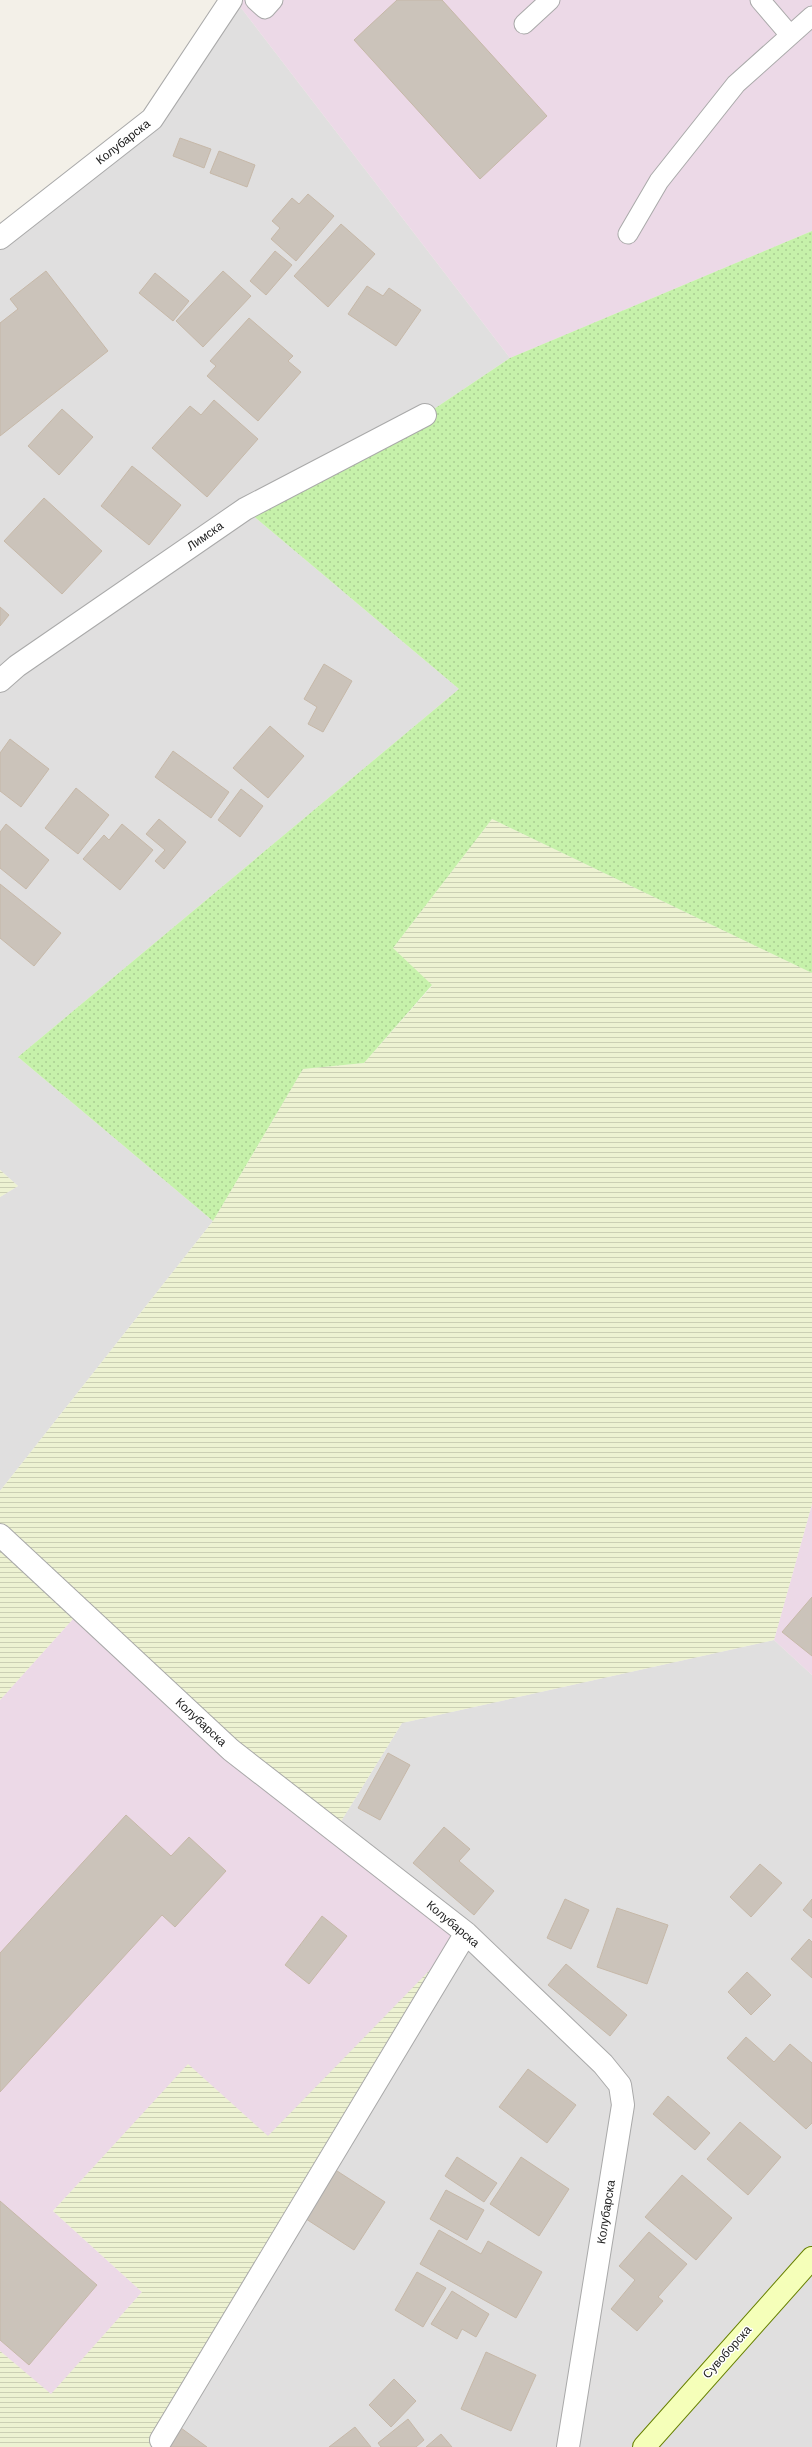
<svg xmlns="http://www.w3.org/2000/svg" width="812" height="2447" viewBox="0 0 812 2447" font-family="'Work Sans',sans-serif">
<style>
.residential{fill:#e0dfdf}
.industrial{fill:#ecd9e7}
.farmland{fill:url(#farmland-rules)}
.grass{fill:url(#grass-dots)}
.building{fill:#cbc3ba;stroke:#c6b8a8}
.lines{fill:none;stroke-linecap:round;stroke-linejoin:round}
.service-casing{stroke:#a9a9a9;stroke-width:21}
.minor-casing{stroke:#a9a9a9;stroke-width:24}
.secondary-casing{stroke:#678100;stroke-width:24}
.service{stroke:#fff;stroke-width:19}
.minor{stroke:#fff;stroke-width:22}
.secondary{stroke:#f5ffb9;stroke-width:22}
.labels{text-anchor:middle;dominant-baseline:central;stroke-width:3;stroke-linejoin:round;paint-order:stroke}
.street-label{font-size:12px;fill:#222;stroke:#fff}
</style>
<defs>
<pattern id="farmland-rules" width="6" height="5" patternUnits="userSpaceOnUse"><rect width="6" height="5" fill="#edf2d2"/><path d="M0 2.5h6" fill="none" stroke="#cbcfb4"/></pattern>
<pattern id="grass-dots" width="8" height="8" patternUnits="userSpaceOnUse"><rect width="8" height="8" fill="#c6f1aa"/><path d="M2 2h.1M6 6h.1" fill="none" stroke="#aace92" stroke-width="1.8" stroke-linecap="round"/></pattern>
</defs>
<rect width="100%" height="100%" fill="#f3f0e8"/>
<path class="residential" d="M 235,0 L 510,358 L 425,415 L 245,509 L 459,689 L 18,1057 L 213,1221 L 0,1491 L 0,1197 L 18,1186 L 0,1170 L 0,238 L 152,119 Z
M 774,1640 L 812,1675 L 812,2447 L 150,2447 L 154,2442 L 335,1831 L 402,1723 Z"/>
<path class="industrial" d="M 235,0 L 812,0 L 812,231 L 510,358 Z
M 812,1504 L 812,1675 L 774,1640 Z
M 81,1610 L 466,1933 L 268,2136 L 188,2065 L 53,2211 L 142,2292 L 51,2395 L 0,2351 L 0,1700 Z"/>
<path class="farmland" d="M 492,819 L 812,973 L 812,1504 L 774,1640 L 402,1723 L 335,1831 L 81,1610 L 0,1700 L 0,1491 L 213,1221 L 303,1069 L 364,1063 L 432,986 L 393,948 Z
M 0,1170 L 18,1186 L 0,1197 Z
M 466,1933 L 150,2447 L 0,2447 L 0,2351 L 51,2394 L 142,2292 L 53,2211 L 188,2064 L 268,2136 Z"/>
<path class="grass" d="M 812,231 L 812,973 L 492,819 L 393,948 L 432,985 L 364,1063 L 303,1069 L 213,1221 L 18,1057 L 459,689 L 245,509 L 425,415 L 510,358 Z"/>
<path class="building" d="M 397,0 L 442,0 L 547,116 L 480,179 L 354,40 Z
M 180,138 L 211,149 L 204,168 L 173,156 Z
M 219,151 L 255,165 L 247,187 L 210,173 Z
M 308,194 L 334,216 L 296,261 L 271,239 L 280,228 L 272,221 L 292,198 L 299,204 Z
M 341,224 L 375,254 L 328,307 L 294,276 Z
M 275,251 L 292,265 L 266,295 L 250,281 Z
M 46,271 L 108,351 L 0,436 L 0,323 L 18,309 L 10,299 Z
M 223,271 L 251,296 L 203,347 L 176,321 Z
M 155,273 L 189,301 L 173,321 L 139,293 Z
M 367,286 L 383,296 L 389,288 L 421,310 L 396,346 L 348,314 Z
M 249,318 L 293,356 L 288,361 L 301,372 L 258,421 L 207,376 L 216,366 L 210,361 Z
M 214,400 L 258,439 L 207,497 L 152,448 L 190,406 L 201,415 Z
M 62,409 L 93,437 L 59,475 L 28,446 Z
M 132,466 L 181,505 L 149,545 L 101,506 Z
M 44,498 L 102,551 L 62,594 L 4,541 Z
M 0,607 L 9,615 L 0,626 Z
M 324,664 L 352,681 L 323,732 L 308,724 L 317,707 L 304,699 Z
M 270,726 L 304,756 L 268,798 L 233,768 Z
M 10,739 L 49,769 L 21,807 L 0,791 L 0,753 Z
M 173,751 L 229,792 L 211,818 L 155,777 Z
M 76,788 L 109,815 L 78,854 L 45,828 Z
M 241,789 L 263,806 L 240,837 L 218,820 Z
M 159,819 L 186,842 L 164,869 L 155,861 L 165,850 L 146,834 Z
M 6,824 L 49,860 L 26,889 L 0,868 L 0,832 Z
M 122,824 L 153,850 L 120,890 L 83,859 L 104,835 L 109,840 Z
M 0,884 L 61,933 L 34,966 L 0,938 Z
M 812,1597 L 812,1656 L 782,1632 Z
M 388,1753 L 410,1765 L 380,1820 L 358,1808 Z
M 126,1815 L 171,1856 L 189,1837 L 226,1871 L 175,1927 L 162,1915 L 0,2092 L 0,1953 Z
M 444,1827 L 470,1849 L 459,1861 L 494,1891 L 474,1915 L 413,1863 Z
M 760,1864 L 782,1883 L 751,1917 L 730,1897 Z
M 565,1899 L 589,1910 L 571,1949 L 547,1938 Z
M 812,1899 L 812,1918 L 803,1910 Z
M 617,1908 L 668,1925 L 647,1984 L 597,1967 Z
M 322,1916 L 347,1936 L 309,1984 L 285,1965 Z
M 809,1939 L 812,1942 L 812,1978 L 791,1959 Z
M 566,1964 L 627,2015 L 610,2036 L 548,1985 Z
M 747,1972 L 771,1995 L 751,2015 L 728,1992 Z
M 746,2037 L 774,2062 L 790,2044 L 812,2063 L 812,2123 L 806,2129 L 727,2058 Z
M 528,2069 L 576,2105 L 547,2143 L 499,2107 Z
M 668,2096 L 710,2133 L 695,2150 L 653,2114 Z
M 740,2122 L 781,2157 L 748,2195 L 707,2159 Z
M 457,2157 L 497,2183 L 484,2202 L 445,2176 Z
M 521,2157 L 569,2189 L 539,2236 L 490,2204 Z
M 334,2169 L 385,2202 L 354,2250 L 303,2217 Z
M 682,2175 L 732,2218 L 696,2260 L 645,2217 Z
M 446,2190 L 484,2210 L 467,2240 L 430,2219 Z
M 0,2201 L 97,2285 L 29,2365 L 0,2340 Z
M 439,2230 L 481,2254 L 488,2241 L 542,2272 L 516,2318 L 420,2264 Z
M 649,2232 L 687,2264 L 658,2297 L 663,2301 L 637,2331 L 611,2309 L 635,2280 L 619,2266 Z
M 417,2272 L 446,2288 L 423,2327 L 395,2310 Z
M 452,2291 L 489,2314 L 476,2337 L 462,2329 L 457,2339 L 431,2324 Z
M 486,2352 L 536,2375 L 511,2431 L 461,2409 Z
M 394,2379 L 416,2401 L 391,2427 L 369,2405 Z
M 408,2419 L 424,2440 L 416,2447 L 381,2447 L 378,2443 Z
M 355,2427 L 371,2447 L 329,2447 Z
M 181,2428 L 207,2447 L 167,2447 Z
M 441,2434 L 452,2447 L 426,2447 Z"/>
<g class="lines">
<defs>
<path id="service" d="M 255,0 L 265,9 L 273,0
M 760,0 L 790,35
M 524,24 L 550,0
M 628,234 L 659,181 L 736,84 L 812,16"/>
<path id="minor" d="M 0,238 L 152,119 L 231,0
M 0,681 L 17,666 L 245,509 L 425,415
M 0,1535 L 231,1750 L 466,1933 L 603,2064 L 620,2085 L 623,2105 L 568,2447
M 161,2440 L 466,1933"/>
<path id="secondary" d="M 644,2447 L 812,2258"/>
</defs>
<use href="#service" class="service-casing"/>
<use href="#minor" class="minor-casing"/>
<use href="#secondary" class="secondary-casing"/>
<use href="#service" class="service"/>
<use href="#minor" class="minor"/>
<use href="#secondary" class="secondary"/>
</g>
<g class="labels">
<g class="street-label">
<text transform="translate(123 142) rotate(-38)">Колубарска</text>
<text transform="translate(205 536) rotate(-35)">Лимска</text>
<text transform="translate(201 1722) rotate(43)">Колубарска</text>
<text transform="translate(453 1924) rotate(40)">Колубарска</text>
<text transform="translate(606 2212) rotate(-81)">Колубарска</text>
<text transform="translate(727 2352) rotate(-48)">Сувоборска</text>
</g>
</g>
</svg>
